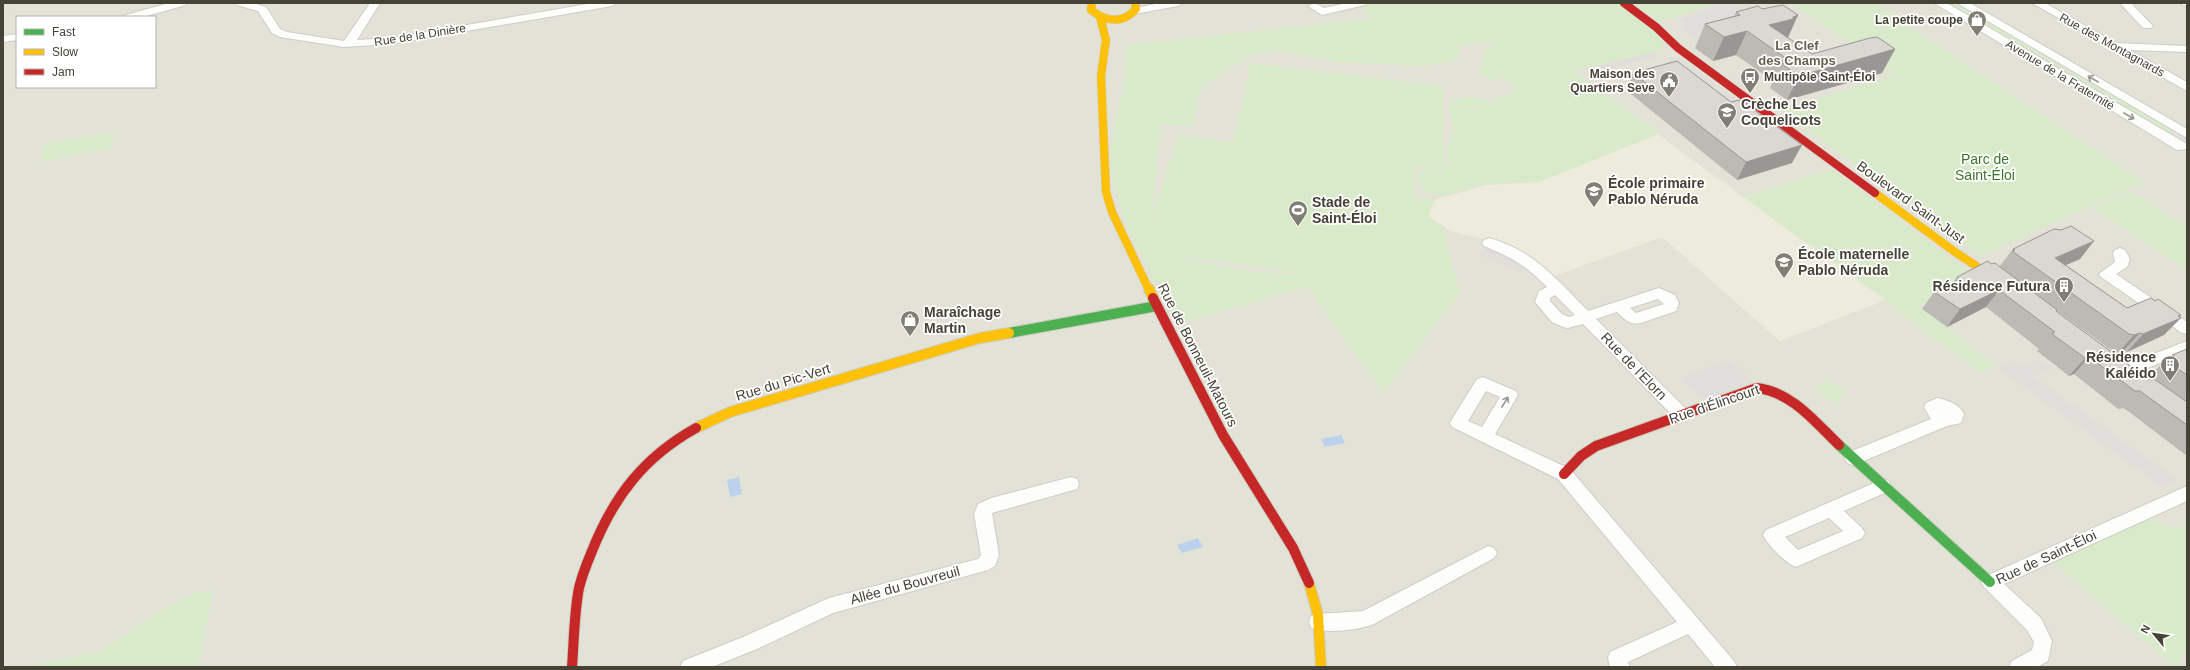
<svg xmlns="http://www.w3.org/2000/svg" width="2190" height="670" viewBox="0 0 2190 670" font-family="Arial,sans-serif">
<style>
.residential{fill:#e3e2d7;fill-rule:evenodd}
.education{fill:#edebdc}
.green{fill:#d9eacb;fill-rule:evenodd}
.parking{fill:#dfdeda}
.water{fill:#bcd2ec}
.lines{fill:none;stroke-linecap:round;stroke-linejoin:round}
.street-casing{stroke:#cecdc7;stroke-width:2}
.fast-casing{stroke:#cecdc1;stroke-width:12}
.slow-far1-casing{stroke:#cecdc1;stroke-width:9}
.slow-casing{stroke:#cecdc1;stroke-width:12}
.jam-far1-casing{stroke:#cecdc1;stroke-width:9}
.jam-casing{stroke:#cecdc1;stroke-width:12}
.street{fill:#fdfdfc;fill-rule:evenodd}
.fast{stroke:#4caf50;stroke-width:10}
.slow-far1{stroke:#ffc107;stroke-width:8}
.slow{stroke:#ffc107;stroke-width:10}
.jam-far1{stroke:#c62828;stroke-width:8}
.jam{stroke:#c62828;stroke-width:10}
.wall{fill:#bbbab5}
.shaded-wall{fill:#999793}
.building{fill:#dad8d2;stroke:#999793}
.oneway{stroke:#98968f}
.labels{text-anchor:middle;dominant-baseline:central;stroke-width:3.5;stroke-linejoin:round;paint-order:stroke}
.far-poi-label{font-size:12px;font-weight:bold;fill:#454236;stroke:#fff;text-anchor:end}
.far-street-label{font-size:12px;fill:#454236;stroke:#fff}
.far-neighbourhood-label{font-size:13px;font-weight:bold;fill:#68614e;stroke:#fff}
.poi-label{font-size:14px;font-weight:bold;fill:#454236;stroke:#fff;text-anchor:start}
.park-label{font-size:14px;fill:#3d752c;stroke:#fff}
.street-label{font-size:14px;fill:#454236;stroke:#fff}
</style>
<rect width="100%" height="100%" fill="#f0efea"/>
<path class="residential" d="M 3,3 L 2187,3 L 2187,667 L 3,667 ZM 17,17 L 155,17 L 155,87 L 17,87 Z"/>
<path class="education" d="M 1658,134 L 1743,197 L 1886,300 L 1780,341 L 1662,237 L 1551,277 L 1497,242 L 1452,232 L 1428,216 L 1435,199 L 1487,185 L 1539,182 Z"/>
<path class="green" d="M 1370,3 L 1619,3 L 1664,39 L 1660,50 L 1573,71 L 1660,133 L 1539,182 L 1486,184 L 1441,196 C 1427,196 1416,185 1417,171 L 1439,165 L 1428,167 L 1414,166 L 1414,199 L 1435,199 L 1428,216 L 1446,230 L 1446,242 L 1460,293 L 1383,393 L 1307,287 L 1178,324 L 1127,229 L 1113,180 L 1110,151 L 1124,84 L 1127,45 L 1373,18 L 1360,6 ZM 1492,42 L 1494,43 L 1484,51 L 1480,73 C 1486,78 1491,81 1499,80 L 1502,75 L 1516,89 L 1474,113 L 1474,111 L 1492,101 L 1468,97 L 1453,99 C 1445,107 1453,118 1453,128 C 1454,138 1445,146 1446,155 C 1447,160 1450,161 1454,163 L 1443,164 L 1443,86 L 1251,63 L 1233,143 L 1179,135 L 1152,218 L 1161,125 L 1194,126 L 1199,93 L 1206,84 L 1248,56 L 1278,50 L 1335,62 L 1422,66 L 1449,62 L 1457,58 L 1460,47 C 1468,44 1482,43 1492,42 ZM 1175,255 L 1299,273 C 1260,275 1211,266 1175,255 Z
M 1633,3 L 1716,3 L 1661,22 Z
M 1791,3 L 1874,3 L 2144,182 L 1980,256 L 1780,110 L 1890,77 L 1894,73 Z
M 1942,3 L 1958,3 L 2175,130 L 2164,134 Z
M 116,132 L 110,149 L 38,162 L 46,144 Z
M 1832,169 L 1974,276 L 1975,279 L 1920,306 L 1995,366 L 1980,372 L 1904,316 L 1886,300 L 1743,197 Z
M 2131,191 L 2187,227 L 2187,270 L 2093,208 Z
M 1826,380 L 1847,392 L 1837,404 L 1815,391 Z
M 2146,515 C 2157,522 2171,533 2183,524 L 2187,527 L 2187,645 L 2178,667 L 2175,667 L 2052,561 Z
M 213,591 L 198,667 L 26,667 L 99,652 L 160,611 L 193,593 Z"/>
<path class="parking" d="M 1726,3 L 1747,3 L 1767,16 L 1701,45 L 1678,26 L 1684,24 L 1678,20 Z
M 1652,52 L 1657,56 L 1591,74 L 1586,70 Z
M 1671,58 L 1681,58 L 1804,149 L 1793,150 L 1665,66 Z
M 1486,248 L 1526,265 L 1520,272 L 1480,255 Z
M 1730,359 L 1755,383 L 1704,402 L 1680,378 Z
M 2040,359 L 2052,368 L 2034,377 L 2178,480 L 2164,488 L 1998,368 L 2012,361 L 2021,368 Z"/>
<path class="water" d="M 1341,435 L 1345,443 L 1325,447 L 1321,439 Z
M 739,477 L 742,494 L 730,497 L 727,480 Z
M 1198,538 L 1203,547 L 1182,553 L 1177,545 Z"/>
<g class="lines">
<defs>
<path id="street" d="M 169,3 L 187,3 L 186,5 L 143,17 L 124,17 L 126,15 Z
M 236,3 L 253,3 L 266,7 L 280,29 L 287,32 L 344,41 L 370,3 L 380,3 L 357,40 L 391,38 L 593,3 L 617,3 L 612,6 L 391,44 L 344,47 L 280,37 L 272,33 L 258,11 L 237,5 Z
M 1160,3 L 1183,3 L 1178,6 L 1135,14 L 1129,11 L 1131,9 Z
M 1347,3 L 1366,3 L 1365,5 L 1322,15 L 1308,6 L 1315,3 L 1324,8 Z
M 1934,3 L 1947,3 L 2187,144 L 2187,149 L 2177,150 Z
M 1957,3 L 1970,3 L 2187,129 L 2187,138 Z
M 2032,3 L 2045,3 L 2116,43 L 2187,46 L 2187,52 L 2129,50 L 2187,82 L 2187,91 Z
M 2120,3 L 2131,3 L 2151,24 L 2153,26 L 2151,28 L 2143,28 Z
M 2181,3 L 2187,3 L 2187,6 L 2182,5 Z
M 17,34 L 17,40 L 3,42 L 3,36 Z
M 1489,238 C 1535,251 1556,279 1588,311 L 1659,288 L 1675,295 L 1679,303 L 1676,311 L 1641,323 C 1631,326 1624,319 1617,312 L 1596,319 L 1688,411 L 1690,415 L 1688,419 L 1682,421 L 1676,419 L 1583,324 L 1568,328 L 1563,327 L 1552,322 L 1535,302 L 1539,291 L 1547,287 C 1525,265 1513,258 1484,246 L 1482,243 L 1484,240 ZM 1555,295 L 1575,315 L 1569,317 L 1562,314 L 1550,301 L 1550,298 ZM 1658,299 L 1664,304 L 1636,313 L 1630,308 Z
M 2120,248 L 2125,250 L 2130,259 L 2127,267 L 2116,274 L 2187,322 L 2187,334 L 2182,333 L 2101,277 L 2099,274 L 2115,262 L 2113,253 L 2115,250 Z
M 2187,341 L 2187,352 L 2123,378 L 2118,376 L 2115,372 L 2118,368 Z
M 1483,377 L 1516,391 L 1518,395 L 1495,434 L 1570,469 L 1734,661 L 1737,667 L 1715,667 L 1688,634 L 1628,662 L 1630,667 L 1610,667 L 1608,658 L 1610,652 L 1677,622 L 1558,479 L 1452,427 L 1450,423 L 1452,419 L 1477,379 ZM 1486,391 L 1500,397 L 1482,427 L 1468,421 Z
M 1937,398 C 1949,401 1958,403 1964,414 L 1961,423 L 1947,426 L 1859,463 L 1853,465 L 1847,463 L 1845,458 L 1847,453 L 1931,419 L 1924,407 L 1926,403 Z
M 1071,477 L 1077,479 L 1079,484 L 1077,489 L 992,513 L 999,555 L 995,566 L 988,570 L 833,613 L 757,649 L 712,667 L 680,667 L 683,661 L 743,637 L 829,598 L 978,559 L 981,555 L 974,514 L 978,504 L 991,498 Z
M 1883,479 L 1889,481 L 1891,486 L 1889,491 L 1844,511 L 1862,528 L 1865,533 L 1862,538 L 1796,567 C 1784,562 1769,546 1763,535 L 1766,530 ZM 1829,518 L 1843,531 L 1798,550 L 1785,537 Z
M 2187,486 L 2187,501 L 2004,584 L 2041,618 L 2052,641 L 2048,661 L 2037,667 L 2009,667 L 2012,661 L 2032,650 L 2034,642 L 2027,630 L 1984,587 L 1981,582 L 1984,577 Z
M 1488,546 L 1494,548 L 1497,553 L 1494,558 L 1374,624 C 1356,630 1329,634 1311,628 L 1309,622 L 1311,616 L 1318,614 L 1363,611 Z"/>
<path id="fast" d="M 1009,333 L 1157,306
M 1839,445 L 1990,582"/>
<path id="slow-far1" d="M 1092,3 L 1091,10 C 1106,22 1123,24 1136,9 L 1135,3
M 1100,17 L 1106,40 L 1101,76 L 1106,192 L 1112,212 L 1149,290
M 1875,193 L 1955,252 L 2002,283"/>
<path id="slow" d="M 1149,289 L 1153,298
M 696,428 L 730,412 L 980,338 L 1009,333
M 1309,583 L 1318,615 L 1321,667"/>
<path id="jam-far1" d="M 1624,3 L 1656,27 L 1678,48 L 1875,193"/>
<path id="jam" d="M 1153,298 L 1223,435 L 1293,548 L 1309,583
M 1564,474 L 1581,456 L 1596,446 L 1757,388 C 1792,392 1815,422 1839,445
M 572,667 C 574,641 574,614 579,588 C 582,575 587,563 592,551 C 614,496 644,457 696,428"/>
</defs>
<use href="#street" class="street-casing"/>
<use href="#fast" class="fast-casing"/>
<use href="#slow-far1" class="slow-far1-casing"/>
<use href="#slow" class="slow-casing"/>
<use href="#jam-far1" class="jam-far1-casing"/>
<use href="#jam" class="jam-casing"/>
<use href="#street" class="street"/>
<use href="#fast" class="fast"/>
<use href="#slow-far1" class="slow-far1"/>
<use href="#slow" class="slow"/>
<use href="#jam-far1" class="jam-far1"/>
<use href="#jam" class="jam"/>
</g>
<path class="wall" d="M 1762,9 L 1798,15 L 1788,38 L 1812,54 L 1895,49 L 1882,73 L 1787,100 L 1770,88 L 1773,81 L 1736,55 L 1713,61 L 1695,48 L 1705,24 L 1734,16 L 1736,12 Z
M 1633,73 L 1792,163 L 1737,180 L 1626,90 Z
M 2013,249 L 2080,259 L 2066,265 L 2127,308 L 2179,317 L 2164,335 L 2127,352 L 2124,350 L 2118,353 L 2114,352 L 2057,311 L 2056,311 L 2144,376 L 2150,380 L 2152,379 L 2149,377 L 2165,360 L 2169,358 L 2172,355 L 2187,349 L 2187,456 L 2128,411 L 2123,408 L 2118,409 L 2074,374 L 2069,376 L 2037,351 L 2039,349 L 1986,307 L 1947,327 L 1922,309 L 1934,292 L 1952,283 L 1957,277 L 1991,264 L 2001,267 L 2000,266 Z"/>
<path class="shaded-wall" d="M 1798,15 L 1787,39 L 1769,25 L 1793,17 Z
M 1747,31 L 1736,55 L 1713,61 L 1724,37 Z
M 1895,49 L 1882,73 L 1787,100 L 1799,76 Z
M 1802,145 L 1792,163 L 1737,180 L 1746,162 Z
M 2094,241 L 2080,259 L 2045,274 L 2055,258 Z
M 1999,290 L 1986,307 L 1947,327 L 1960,309 Z
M 2181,315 L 2177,320 L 2181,318 L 2164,335 L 2127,352 L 2143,334 Z
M 2140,333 L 2124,350 L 2118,353 L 2134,335 Z
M 2089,357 L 2074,374 L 2069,376 L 2085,358 Z"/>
<path class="building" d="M 1783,5 L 1798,15 L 1793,17 L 1793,19 L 1769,25 L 1812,54 L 1870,38 L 1877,37 L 1895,49 L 1799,76 L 1782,64 L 1790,61 L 1747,31 L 1724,37 L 1705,24 L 1740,15 L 1736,12 L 1758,6 L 1762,9 Z
M 1677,61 L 1731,102 L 1740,100 L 1802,145 L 1746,162 L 1633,73 Z
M 2071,226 L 2094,241 L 2055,258 L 2127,308 L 2151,298 L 2155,301 L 2158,299 L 2181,315 L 2178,316 L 2181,318 L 2143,334 L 2140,333 L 2134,335 L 2129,334 L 2012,251 L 2015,250 L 2013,249 L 2054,229 L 2061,230 Z
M 1988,261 L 1991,264 L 1995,263 L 2057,310 L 2056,311 L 2144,376 L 2150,380 L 2154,379 L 2187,402 L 2187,425 L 2144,394 L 2140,391 L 2135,391 L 2089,357 L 2085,358 L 2052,334 L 2055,332 L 1999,290 L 1960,309 L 1934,292 L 1960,279 L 1957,277 Z
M 2187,349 L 2187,375 L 2165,360 L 2175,356 L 2172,355 Z"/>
<defs><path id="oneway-shaft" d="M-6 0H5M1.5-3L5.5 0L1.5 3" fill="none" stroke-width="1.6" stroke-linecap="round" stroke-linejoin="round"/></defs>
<g class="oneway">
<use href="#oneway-shaft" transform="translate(2093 79) rotate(-150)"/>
<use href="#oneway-shaft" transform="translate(2129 116) rotate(30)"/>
<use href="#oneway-shaft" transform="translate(1505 402) rotate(-58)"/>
</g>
<defs>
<symbol id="shop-pin" viewBox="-11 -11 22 30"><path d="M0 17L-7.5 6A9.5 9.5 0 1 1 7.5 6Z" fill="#817f75" stroke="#fff"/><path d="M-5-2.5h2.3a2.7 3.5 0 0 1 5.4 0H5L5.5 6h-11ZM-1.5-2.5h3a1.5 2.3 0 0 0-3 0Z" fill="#fff"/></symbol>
<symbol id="bus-pin" viewBox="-11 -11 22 30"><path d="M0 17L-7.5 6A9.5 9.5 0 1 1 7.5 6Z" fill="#817f75" stroke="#fff"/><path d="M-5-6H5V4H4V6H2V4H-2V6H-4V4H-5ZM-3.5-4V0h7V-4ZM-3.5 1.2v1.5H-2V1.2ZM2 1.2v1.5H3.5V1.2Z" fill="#fff"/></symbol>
<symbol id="civic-pin" viewBox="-11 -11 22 30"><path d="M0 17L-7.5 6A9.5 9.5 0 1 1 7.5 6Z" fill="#817f75" stroke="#fff"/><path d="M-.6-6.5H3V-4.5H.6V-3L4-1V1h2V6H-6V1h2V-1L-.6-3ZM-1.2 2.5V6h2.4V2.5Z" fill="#fff"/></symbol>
<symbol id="school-pin" viewBox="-11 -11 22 30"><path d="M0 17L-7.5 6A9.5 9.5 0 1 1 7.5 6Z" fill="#817f75" stroke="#fff"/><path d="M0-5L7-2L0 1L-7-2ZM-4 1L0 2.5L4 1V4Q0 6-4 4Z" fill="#fff"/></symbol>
<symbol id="stadium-pin" viewBox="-11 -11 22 30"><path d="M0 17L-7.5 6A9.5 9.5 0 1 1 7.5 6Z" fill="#817f75" stroke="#fff"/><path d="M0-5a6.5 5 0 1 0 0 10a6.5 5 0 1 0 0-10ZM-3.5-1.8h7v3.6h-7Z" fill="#fff"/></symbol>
<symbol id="building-pin" viewBox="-11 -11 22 30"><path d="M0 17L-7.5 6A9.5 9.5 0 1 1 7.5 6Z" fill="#817f75" stroke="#fff"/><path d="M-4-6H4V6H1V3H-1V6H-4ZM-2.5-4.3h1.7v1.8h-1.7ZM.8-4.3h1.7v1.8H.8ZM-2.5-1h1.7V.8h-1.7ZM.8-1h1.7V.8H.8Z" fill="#fff"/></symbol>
</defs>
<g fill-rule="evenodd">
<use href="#shop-pin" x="1966" y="9" width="22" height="30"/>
<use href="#bus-pin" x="1739" y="66" width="22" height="30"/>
<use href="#civic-pin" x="1658" y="70" width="22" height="30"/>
<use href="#school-pin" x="1716" y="101" width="22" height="30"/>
<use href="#school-pin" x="1583" y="180" width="22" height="30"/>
<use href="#stadium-pin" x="1287" y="199" width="22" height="30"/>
<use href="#school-pin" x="1773" y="251" width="22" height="30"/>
<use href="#building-pin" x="2053" y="275" width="22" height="30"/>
<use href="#shop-pin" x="899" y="309" width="22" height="30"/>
<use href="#building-pin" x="2159" y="354" width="22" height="30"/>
</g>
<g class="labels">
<g class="far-poi-label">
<text x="1963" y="20">La petite coupe</text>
<text x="1655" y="74">Maison des<tspan x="1655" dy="14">Quartiers Seve</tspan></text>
<text x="1764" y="77" text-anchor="start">Multipôle Saint-Éloi</text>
</g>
<g class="far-street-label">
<text transform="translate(420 35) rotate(-9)">Rue de la Dinière</text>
<text transform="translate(2112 45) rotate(29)">Rue des Montagnards</text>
<text transform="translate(2060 75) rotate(31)">Avenue de la Fraternité</text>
</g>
<g class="far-neighbourhood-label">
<text x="1797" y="45">La Clef<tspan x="1797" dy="15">des Champs</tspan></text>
</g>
<g class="poi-label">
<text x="1741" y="104">Crèche Les<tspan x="1741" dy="16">Coquelicots</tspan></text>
<text x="1608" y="183">École primaire<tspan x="1608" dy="16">Pablo Néruda</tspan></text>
<text x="1312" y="202">Stade de<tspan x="1312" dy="16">Saint-Éloi</tspan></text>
<text x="1798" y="254">École maternelle<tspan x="1798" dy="16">Pablo Néruda</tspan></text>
<text x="2050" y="286" text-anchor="end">Résidence Futura</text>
<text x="924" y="312">Maraîchage<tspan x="924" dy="16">Martin</tspan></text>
<text x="2156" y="357" text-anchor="end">Résidence<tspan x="2156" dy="16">Kaléido</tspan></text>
</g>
<g class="park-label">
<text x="1985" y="159">Parc de<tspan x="1985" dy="16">Saint-Éloi</tspan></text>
</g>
<g class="street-label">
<text transform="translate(1911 202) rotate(36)">Boulevard Saint-Just</text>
<text transform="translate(1198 355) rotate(63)">Rue de Bonneuil-Matours</text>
<text transform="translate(1634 366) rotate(46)">Rue de l'Elorn</text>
<text transform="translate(783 382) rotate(-17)">Rue du Pic-Vert</text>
<text transform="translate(1714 404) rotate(-19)">Rue d'Élincourt</text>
<text transform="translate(2046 557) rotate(-25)">Rue de Saint-Éloi</text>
<text transform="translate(905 585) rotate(-15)">Allée du Bouvreuil</text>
</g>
</g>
<rect width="2190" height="670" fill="none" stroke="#454236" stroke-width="8"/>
<rect x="16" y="16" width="140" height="72" fill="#ffffff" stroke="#b5b3af"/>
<rect x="24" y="29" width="20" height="6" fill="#4caf50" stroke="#b5b3af"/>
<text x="52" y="36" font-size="12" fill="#454236">Fast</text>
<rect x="24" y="49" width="20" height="6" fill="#ffc107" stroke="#b5b3af"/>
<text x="52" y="56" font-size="12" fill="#454236">Slow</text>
<rect x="24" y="69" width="20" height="6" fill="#c62828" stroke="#b5b3af"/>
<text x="52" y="76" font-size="12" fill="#454236">Jam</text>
<g transform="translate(2154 634) rotate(299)" stroke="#ffffff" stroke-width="3" paint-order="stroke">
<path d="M0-3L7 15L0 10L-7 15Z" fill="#454236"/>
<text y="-6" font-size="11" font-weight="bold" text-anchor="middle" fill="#454236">N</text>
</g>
</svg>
